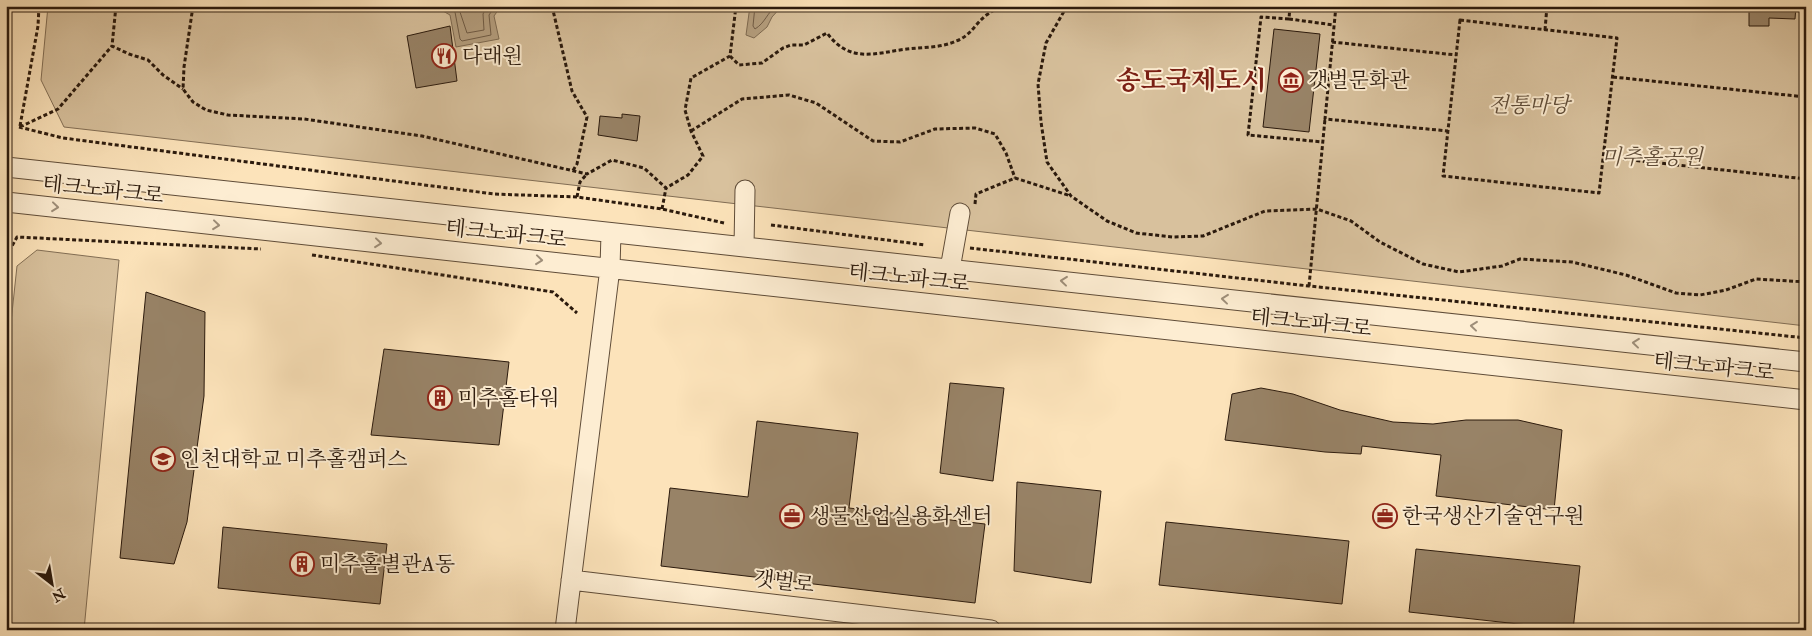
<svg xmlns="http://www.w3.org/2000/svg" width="1812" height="636" viewBox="0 0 1812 636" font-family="'IM FELL Double Pica','Noto Serif KR',serif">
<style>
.green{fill:#d8c19d;stroke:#826e55}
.water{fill:#b59f7f;stroke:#7e6a51}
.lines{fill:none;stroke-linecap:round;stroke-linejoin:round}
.shore{stroke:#705c46;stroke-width:1}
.building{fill:#988367;stroke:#2b1a0d}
.minor-casing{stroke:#5f4c38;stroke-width:21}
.path{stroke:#2b1a0d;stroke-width:3;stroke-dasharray:4 2.5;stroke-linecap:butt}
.minor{stroke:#fdedd2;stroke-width:19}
.oneway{stroke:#9e8e79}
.labels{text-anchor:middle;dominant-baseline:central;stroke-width:4;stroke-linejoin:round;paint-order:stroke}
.poi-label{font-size:21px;fill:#2b1a0d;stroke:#fdedd2;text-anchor:start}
.park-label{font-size:21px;font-style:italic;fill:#5f4c38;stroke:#fdedd2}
.street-label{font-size:21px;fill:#2b1a0d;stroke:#fdedd2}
.district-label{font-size:26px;font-weight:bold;fill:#7a1f14;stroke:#fdedd2}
</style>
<rect width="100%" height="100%" fill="#fce3ba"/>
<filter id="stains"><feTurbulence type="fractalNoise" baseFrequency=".004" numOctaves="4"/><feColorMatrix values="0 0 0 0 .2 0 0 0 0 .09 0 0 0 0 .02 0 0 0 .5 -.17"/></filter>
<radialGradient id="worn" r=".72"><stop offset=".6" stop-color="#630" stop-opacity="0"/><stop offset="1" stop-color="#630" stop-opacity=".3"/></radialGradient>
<path class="green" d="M 48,6 L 1806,6 L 1806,326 L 64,127 L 41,80 Z
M 37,250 L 119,260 L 84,630 L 6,630 L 6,369 L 17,266 Z"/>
<path class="water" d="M 434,6 L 501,6 L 494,16 L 499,39 L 456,47 L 450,15 Z
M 750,6 L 782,6 L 772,17 L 767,27 L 754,38 L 746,35 Z"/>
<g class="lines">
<path class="shore" d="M 443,6 L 455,12 L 460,39 L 462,41 L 491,35 L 489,15 L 495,6
M 458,6 L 467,33 L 484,30 L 483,14 L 487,6
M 755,6 L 753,26 L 755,29 C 765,23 767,13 776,6"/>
</g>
<path class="building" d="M 1749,6 L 1796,6 L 1795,19 L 1769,18 L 1769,26 L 1749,26 Z
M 450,26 L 457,81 L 416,88 L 407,36 Z
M 1274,29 L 1320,34 L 1309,132 L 1263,127 Z
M 622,114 L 640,116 L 637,141 L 598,135 L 600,116 L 622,118 Z
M 146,292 L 205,312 L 204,396 L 187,522 L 174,564 L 120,558 Z
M 384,349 L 509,362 L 499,445 L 371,435 Z
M 950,383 L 1004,388 L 993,481 L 940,473 Z
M 1261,388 L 1293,394 L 1340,410 L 1393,422 L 1433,424 L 1466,420 L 1518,420 L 1562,430 L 1554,510 L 1436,496 L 1441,455 L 1362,446 L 1361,454 L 1325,452 L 1225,440 L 1232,394 Z
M 757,421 L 858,433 L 849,508 L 985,524 L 975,603 L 661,566 L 670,488 L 748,497 Z
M 1017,482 L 1101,491 L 1091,583 L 1014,571 Z
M 1166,522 L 1349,541 L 1342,604 L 1159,585 Z
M 223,527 L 387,544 L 380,604 L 218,588 Z
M 1416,549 L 1580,566 L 1573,630 L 1409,612 Z"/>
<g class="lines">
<defs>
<path id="minor" d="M 6,167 L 1806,362
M 6,202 L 1806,400
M 744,247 L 745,190
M 950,269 L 960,213
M 571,580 L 991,630
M 565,630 L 610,268 L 611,233"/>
</defs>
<use href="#minor" class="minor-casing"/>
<path class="path" d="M 116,6 L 112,46 L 129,54 L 148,60 L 163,75 L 183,89
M 193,6 L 184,67 L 183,89 L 193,102 L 206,110 L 228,115 L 304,119 L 422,136 L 587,174 L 612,160 L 644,168 L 666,188 L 688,175 L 703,156 L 691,131 L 685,110 L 691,78 L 730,56 L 736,6
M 552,6 L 572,91 L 587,117 L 577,164 L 572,172
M 1053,6 L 1065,9
M 1067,6 L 1046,43 L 1038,84 L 1041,122 L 1047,162 L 1071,196 L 1107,221 L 1136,233 L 1173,237 L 1203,236 L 1265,211 L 1317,209 L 1351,221 L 1380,242 L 1423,264 L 1459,272 L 1502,266 L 1520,259 L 1572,262 L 1626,275 L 1676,293 L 1700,295 L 1726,290 L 1756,279 L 1806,282
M 1290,6 L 1289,19 L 1334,25
M 1336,6 L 1325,119 L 1448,131
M 1289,19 L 1261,17 L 1248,135 L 1323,142
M 1460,20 L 1617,38 L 1599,193 L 1443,176 Z
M 1545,30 L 1547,6
M 1332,42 L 1456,55
M 730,56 L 739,65 L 762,63 L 783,48 L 791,45 L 804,45 L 827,33 C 850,64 875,53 907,49 C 923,47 941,48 956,41 C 971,36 976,22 988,14 C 993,10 1000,8 1006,6
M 1613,77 L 1806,97
M 20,126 L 38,26 L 39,6
M 19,127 L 63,138 L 494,194 L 577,197 L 662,209 L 724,223
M 20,127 L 58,109 L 112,46
M 691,131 L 742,99 L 789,95 L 816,103 L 873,141 L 900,142 L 935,129 L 975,128 L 995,134 L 1006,153 L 1015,178
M 1604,157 L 1806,179
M 577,197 L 580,182 L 586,175
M 975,204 L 976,194 L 1015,178 L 1071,196
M 662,209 L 666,188
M 771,225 L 925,245
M 970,248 L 1309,286 L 1806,338
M 312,255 L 553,292 L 577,313
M 6,257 L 17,237 L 261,249
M 1804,282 L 1806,266
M 1309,286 L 1325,119"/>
<use href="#minor" class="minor"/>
</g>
<defs><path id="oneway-chevron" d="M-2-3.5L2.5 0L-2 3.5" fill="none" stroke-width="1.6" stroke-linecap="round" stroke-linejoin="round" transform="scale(1.25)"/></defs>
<g class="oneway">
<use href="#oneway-chevron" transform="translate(55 207) rotate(6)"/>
<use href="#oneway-chevron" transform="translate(216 225) rotate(6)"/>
<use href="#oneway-chevron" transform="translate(378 243) rotate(6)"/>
<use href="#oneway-chevron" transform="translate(539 260) rotate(6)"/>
<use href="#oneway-chevron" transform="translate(1064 281) rotate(-174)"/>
<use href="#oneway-chevron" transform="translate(1225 299) rotate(-174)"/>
<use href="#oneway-chevron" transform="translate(1474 326) rotate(-174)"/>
<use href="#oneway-chevron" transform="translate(1636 343) rotate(-174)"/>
</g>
<defs>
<symbol id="restaurant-ring" viewBox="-11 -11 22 22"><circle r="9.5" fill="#fdedd2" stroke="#8f2418" stroke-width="1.5"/><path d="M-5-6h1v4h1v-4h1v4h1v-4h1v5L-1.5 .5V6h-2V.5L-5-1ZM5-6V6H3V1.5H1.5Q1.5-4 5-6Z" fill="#8f2418"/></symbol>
<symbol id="museum-ring" viewBox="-11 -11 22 22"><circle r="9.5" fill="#fdedd2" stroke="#8f2418" stroke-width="1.5"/><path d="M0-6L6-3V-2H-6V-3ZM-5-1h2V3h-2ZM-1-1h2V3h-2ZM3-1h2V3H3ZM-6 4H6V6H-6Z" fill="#8f2418"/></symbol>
<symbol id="building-ring" viewBox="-11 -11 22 22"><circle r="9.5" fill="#fdedd2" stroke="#8f2418" stroke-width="1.5"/><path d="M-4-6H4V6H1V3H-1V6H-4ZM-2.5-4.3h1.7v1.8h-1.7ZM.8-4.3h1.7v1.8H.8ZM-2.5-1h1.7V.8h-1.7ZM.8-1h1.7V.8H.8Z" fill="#8f2418"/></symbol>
<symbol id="university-ring" viewBox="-11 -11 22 22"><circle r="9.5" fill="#fdedd2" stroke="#8f2418" stroke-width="1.5"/><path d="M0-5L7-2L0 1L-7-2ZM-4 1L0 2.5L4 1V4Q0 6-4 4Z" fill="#8f2418"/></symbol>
<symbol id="office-ring" viewBox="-11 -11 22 22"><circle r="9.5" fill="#fdedd2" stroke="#8f2418" stroke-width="1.5"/><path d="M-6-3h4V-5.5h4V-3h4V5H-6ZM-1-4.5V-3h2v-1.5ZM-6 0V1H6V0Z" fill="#8f2418"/></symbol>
</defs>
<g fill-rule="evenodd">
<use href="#restaurant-ring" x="430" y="42" width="28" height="28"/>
<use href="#museum-ring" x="1277" y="66" width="28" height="28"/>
<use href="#building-ring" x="426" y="384" width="28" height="28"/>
<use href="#university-ring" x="149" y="445" width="28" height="28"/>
<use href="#office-ring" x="778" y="502" width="28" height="28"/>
<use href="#office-ring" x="1371" y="502" width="28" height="28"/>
<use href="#building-ring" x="288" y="550" width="28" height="28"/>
</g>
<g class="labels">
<g class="poi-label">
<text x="462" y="56">다래원</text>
<text x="1308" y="80">갯벌문화관</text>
<text x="458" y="398">미추홀타워</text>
<text x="180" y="459">인천대학교 미추홀캠퍼스</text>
<text x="810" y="516">생물산업실용화센터</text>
<text x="1402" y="516">한국생산기술연구원</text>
<text x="320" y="564">미추홀별관A동</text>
</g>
<g class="park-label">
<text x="1529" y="105">전통마당</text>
<text x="1652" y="157">미추홀공원</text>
</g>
<g class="street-label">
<text transform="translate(103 190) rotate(6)">테크노파크로</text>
<text transform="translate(506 234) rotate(6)">테크노파크로</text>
<text transform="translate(909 278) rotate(6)">테크노파크로</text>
<text transform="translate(1311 323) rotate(6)">테크노파크로</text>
<text transform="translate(1714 367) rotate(6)">테크노파크로</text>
<text transform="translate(784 582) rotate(7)">갯벌로</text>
</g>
<g class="district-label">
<text x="1191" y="81">송도국제도시</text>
</g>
</g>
<rect width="1812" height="636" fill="none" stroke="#fce3ba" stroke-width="25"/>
<rect x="8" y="8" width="1797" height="621" fill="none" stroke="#2b1a0d" stroke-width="2.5"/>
<rect x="12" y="12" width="1787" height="611" fill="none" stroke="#2b1a0d"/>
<g transform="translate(52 584) rotate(149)" stroke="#fdedd2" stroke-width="4" paint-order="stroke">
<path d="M0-4L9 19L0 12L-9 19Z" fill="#2b1a0d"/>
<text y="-8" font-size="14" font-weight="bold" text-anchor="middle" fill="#2b1a0d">N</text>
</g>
<rect width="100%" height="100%" filter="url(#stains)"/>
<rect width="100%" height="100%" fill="url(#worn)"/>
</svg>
